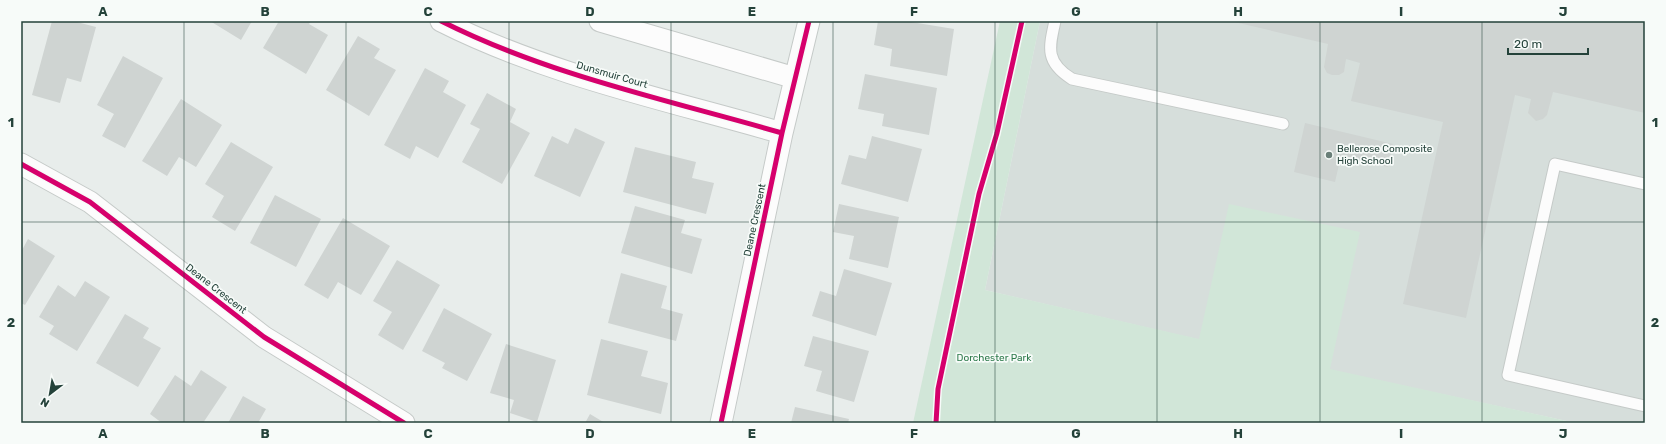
<svg xmlns="http://www.w3.org/2000/svg" width="1666" height="444" viewBox="0 0 1666 444" font-family="Rubik,sans-serif">
<style>
.built{fill:#d6dedb}
.green{fill:#d1e6d8}
.building{fill:#cfd4d2}
.lines{fill:none;stroke-linecap:round;stroke-linejoin:round}
.service-casing{stroke:#c5cac8;stroke-width:13}
.minor-casing{stroke:#c5cac8;stroke-width:23}
.service{stroke:#fcfcfc;stroke-width:11}
.minor{stroke:#fcfcfc;stroke-width:21}
.cycleway-casing{stroke:#f7fbf9;stroke-width:8}
.cycleway{stroke:#d6006c;stroke-width:5}
.grid{fill:none;stroke:#24423a;stroke-width:1;stroke-opacity:0.55}
.poi-dot{fill:#697e78;stroke:#f7fbf9;stroke-width:1.5}
.labels{text-anchor:middle;dominant-baseline:central;stroke-width:3.5;stroke-linejoin:round;paint-order:stroke}
.street-label{font-size:10px;fill:#24423a;stroke:#f7fbf9}
.poi-label{font-size:10px;fill:#24423a;stroke:#f7fbf9;text-anchor:start}
.park-label{font-size:10px;fill:#2d7a4b;stroke:#f7fbf9}
.neatline{fill:none;stroke:#24423a;stroke-width:1.5}
.grid-label{font-size:13px;text-anchor:middle;font-weight:bold;fill:#24423a}
</style>
<rect width="100%" height="100%" fill="#e8edeb"/>
<path class="built" d="M 1040,21 L 1645,21 L 1645,423 L 1576,423 L 1335,371 L 985,290 Z"/>
<path class="green" d="M 1000,21 L 1040,21 L 985,290 L 1199,339 L 1229,204 L 1360,232 L 1330,369 L 1576,423 L 913,423 Z"/>
<path class="building" d="M 52,21 L 73,21 L 96,27 L 81,82 L 67,78 L 60,103 L 32,95 Z
M 210,21 L 252,21 L 241,40 Z
M 279,21 L 311,21 L 309,24 L 328,35 L 306,74 L 263,48 Z
M 878,21 L 905,21 L 954,29 L 947,76 L 890,66 L 892,49 L 874,45 Z
M 1230,21 L 1645,21 L 1645,113 L 1553,92 L 1547,115 L 1543,119 L 1536,121 L 1528,113 L 1531,99 L 1515,95 L 1466,318 L 1403,304 L 1443,122 L 1351,101 L 1360,63 L 1346,59 L 1344,72 L 1339,75 L 1332,75 L 1327,73 L 1324,67 L 1328,44 Z
M 358,36 L 380,49 L 374,58 L 396,70 L 369,116 L 326,90 Z
M 123,56 L 163,78 L 125,148 L 102,136 L 114,114 L 97,105 Z
M 425,68 L 449,81 L 443,92 L 466,105 L 438,158 L 416,146 L 410,159 L 384,145 Z
M 865,74 L 937,88 L 929,135 L 882,126 L 884,114 L 858,109 Z
M 487,93 L 516,109 L 510,122 L 530,133 L 502,184 L 462,162 L 480,129 L 470,124 Z
M 181,99 L 222,125 L 196,167 L 179,157 L 167,176 L 142,161 Z
M 1305,123 L 1393,144 L 1388,167 L 1341,156 L 1335,182 L 1294,172 Z
M 575,128 L 605,142 L 580,197 L 534,176 L 552,136 L 568,144 Z
M 872,136 L 922,149 L 908,202 L 841,184 L 849,155 L 866,159 Z
M 231,142 L 273,167 L 235,231 L 212,217 L 224,196 L 205,184 Z
M 635,147 L 696,162 L 692,178 L 714,183 L 706,214 L 623,192 Z
M 275,195 L 321,219 L 296,267 L 250,243 Z
M 839,204 L 899,217 L 888,268 L 849,259 L 854,236 L 833,232 Z
M 635,206 L 685,220 L 681,233 L 702,239 L 692,274 L 621,253 Z
M 343,218 L 390,246 L 361,295 L 338,282 L 328,299 L 304,285 Z
M 28,239 L 55,256 L 25,305 L 21,303 L 21,252 Z
M 397,260 L 440,285 L 403,350 L 378,335 L 392,312 L 373,301 Z
M 844,269 L 892,283 L 876,336 L 812,316 L 820,291 L 836,296 Z
M 621,273 L 667,286 L 661,308 L 683,314 L 676,341 L 608,323 Z
M 85,281 L 110,297 L 77,351 L 49,334 L 54,326 L 39,317 L 58,285 L 75,297 Z
M 444,308 L 492,334 L 467,381 L 442,368 L 445,363 L 422,351 Z
M 125,314 L 149,328 L 143,338 L 161,348 L 138,387 L 96,363 Z
M 813,336 L 869,351 L 854,402 L 816,391 L 822,371 L 804,366 Z
M 601,339 L 648,351 L 641,376 L 668,383 L 661,414 L 587,395 Z
M 506,344 L 556,360 L 537,422 L 510,413 L 514,400 L 490,393 Z
M 201,370 L 227,387 L 203,423 L 162,423 L 150,414 L 175,375 L 191,386 Z
M 243,396 L 266,409 L 258,423 L 228,423 Z
M 795,407 L 849,419 L 848,423 L 791,423 Z
M 590,414 L 605,423 L 585,423 Z"/>
<g class="lines">
<defs>
<path id="service" d="M 1055,21 C 1049,48 1045,62 1072,79 L 1283,124
M 1645,184 L 1555,164 L 1508,375 L 1645,406"/>
<path id="minor" d="M 441,21 C 548,75 668,100 782,133
M 600,21 L 795,78
M 21,164 L 90,202 L 264,337 L 404,423
M 721,423 L 782,133 L 809,21"/>
</defs>
<use href="#service" class="service-casing"/>
<use href="#minor" class="minor-casing"/>
<use href="#service" class="service"/>
<use href="#minor" class="minor"/>
<defs>
<path id="cycleway" d="M 441,21 C 548,75 668,100 782,133
M 21,164 L 90,202 L 264,337 L 404,423
M 721,423 L 782,133 L 809,21
M 936,423 L 938,389 L 979,194 L 997,133 L 1022,21"/>
</defs>
<use href="#cycleway" class="cycleway-casing"/>
<use href="#cycleway" class="cycleway"/>
</g>
<path class="grid" d="M 184,21 L 184,423M 346,21 L 346,423M 509,21 L 509,423M 671,21 L 671,423M 833,21 L 833,423M 995,21 L 995,423M 1157,21 L 1157,423M 1320,21 L 1320,423M 1482,21 L 1482,423M 21,222 L 1645,222"/>
<circle class="poi-dot" cx="1329" cy="155" r="4"/>
<g class="labels">
<g class="street-label">
<text transform="translate(612 75) rotate(16)">Dunsmuir Court</text>
<text transform="translate(755 220) rotate(-78)">Deane Crescent</text>
<text transform="translate(216 289) rotate(38)">Deane Crescent</text>
</g>
<g class="poi-label">
<text x="1337" y="149">Bellerose Composite<tspan x="1337" dy="12">High School</tspan></text>
</g>
<g class="park-label">
<text x="994" y="358">Dorchester Park</text>
</g>
</g>
<rect width="1666" height="444" fill="none" stroke="#f7fbf9" stroke-width="44"/>
<g transform="translate(50 394) rotate(211)" stroke="#f7fbf9" stroke-width="3" paint-order="stroke">
<path d="M0-3L7 15L0 10L-7 15Z" fill="#24423a"/>
<text y="-6" font-size="11" font-weight="bold" text-anchor="middle" fill="#24423a">N</text>
</g>
<path d="M1508 48v6h80v-6" fill="none" stroke="#24423a" stroke-width="2"/>
<text x="1514" y="48" font-size="12" fill="#24423a" stroke="#f7fbf9" stroke-width="3" paint-order="stroke">20 m</text>
<rect x="22" y="22" width="1622" height="400" class="neatline"/>
<g class="grid-label">
<text x="103" y="16">A</text>
<text x="265" y="16">B</text>
<text x="428" y="16">C</text>
<text x="590" y="16">D</text>
<text x="752" y="16">E</text>
<text x="914" y="16">F</text>
<text x="1076" y="16">G</text>
<text x="1238" y="16">H</text>
<text x="1401" y="16">I</text>
<text x="1563" y="16">J</text>
<text x="11" y="127">1</text>
<text x="1655" y="127">1</text>
<text x="11" y="327">2</text>
<text x="1655" y="327">2</text>
<text x="103" y="438">A</text>
<text x="265" y="438">B</text>
<text x="428" y="438">C</text>
<text x="590" y="438">D</text>
<text x="752" y="438">E</text>
<text x="914" y="438">F</text>
<text x="1076" y="438">G</text>
<text x="1238" y="438">H</text>
<text x="1401" y="438">I</text>
<text x="1563" y="438">J</text>
</g>
</svg>
